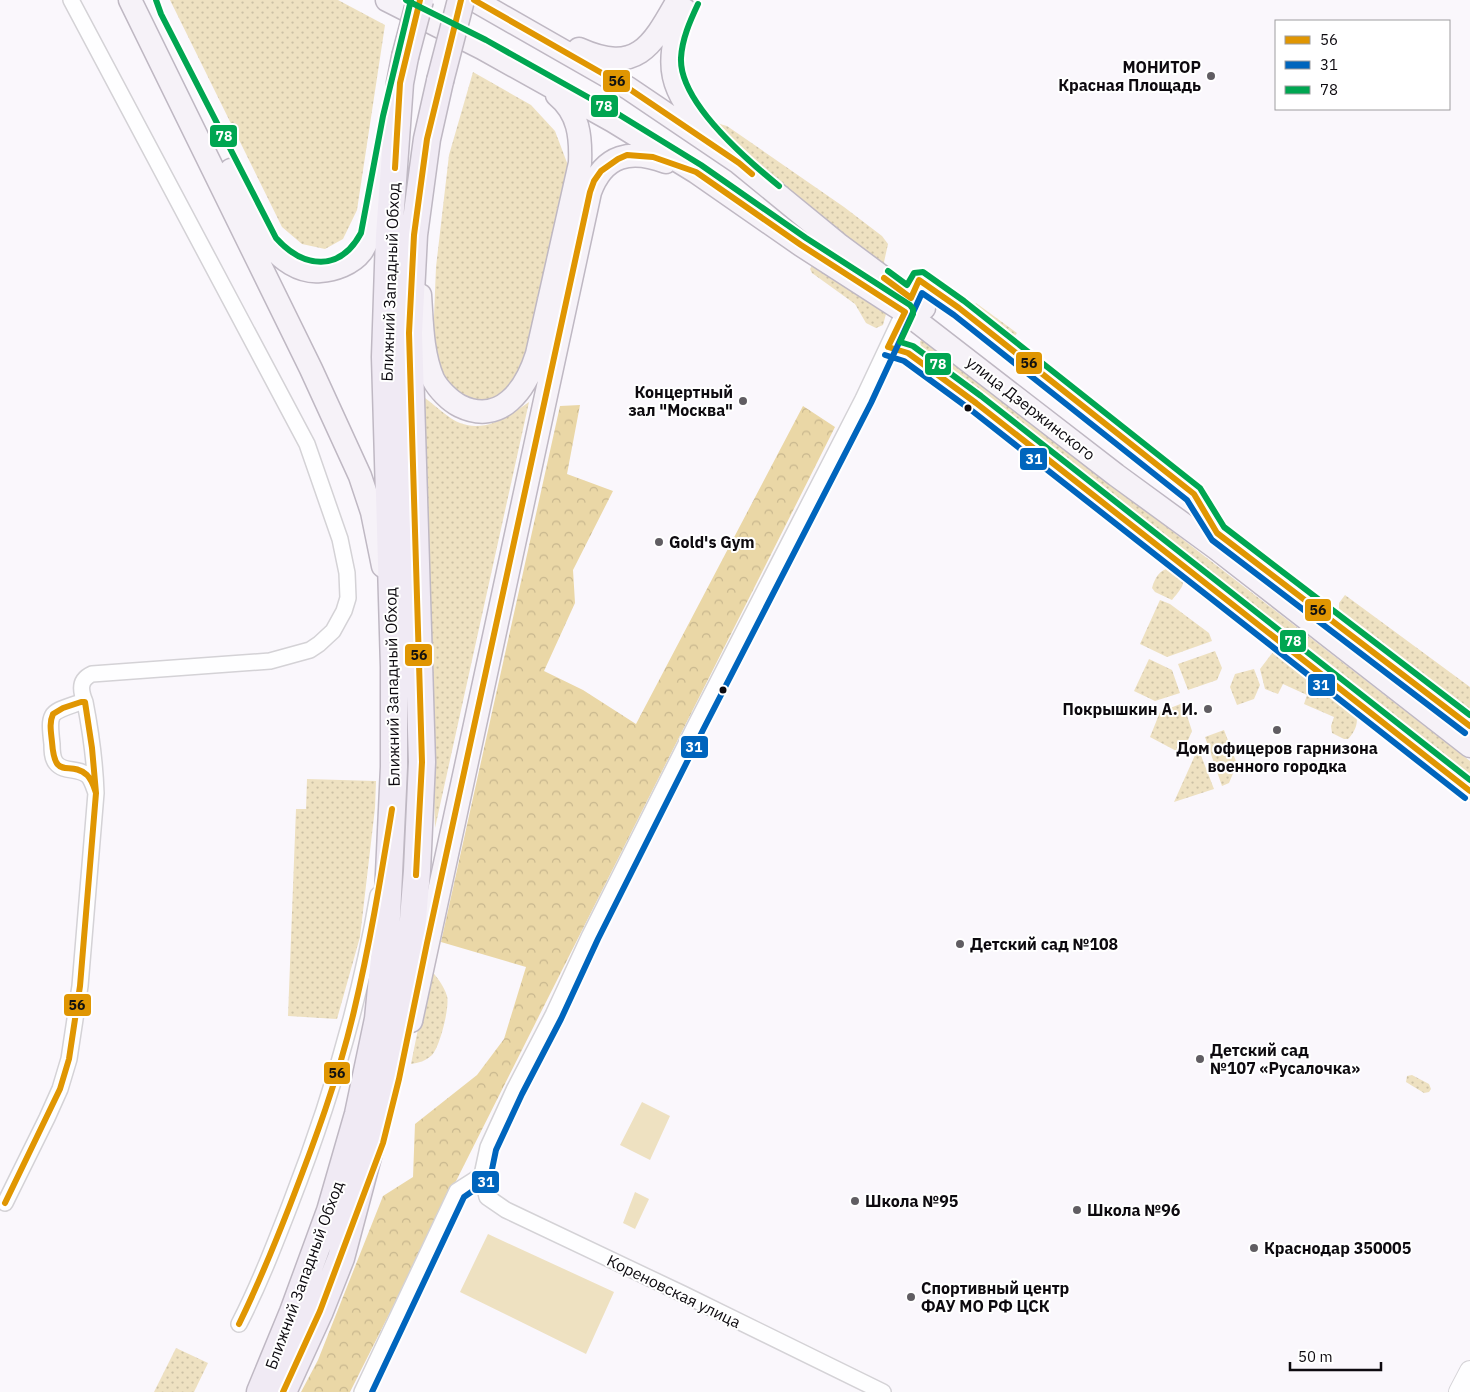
<svg xmlns="http://www.w3.org/2000/svg" width="1470" height="1392" viewBox="0 0 1470 1392" font-family="'IBM Plex Sans',sans-serif">
<style>
.grass{fill:url(#grass-dots)}
.forest{fill:url(#forest-crowns)}
.green{fill:#eee1c1}
.lines{fill:none;stroke-linecap:round;stroke-linejoin:round}
.street-casing{stroke:#d4d2d6;stroke-width:18}
.secondary-casing{stroke:#d4d2d6;stroke-width:22}
.primary-casing{stroke:#bfb8c3;stroke-width:25}
.highway-casing{stroke:#bfb8c3;stroke-width:29}
.street{stroke:#fefeff;stroke-width:15}
.secondary{stroke:#fefeff;stroke-width:20}
.primary{stroke:#f6f2f8;stroke-width:22}
.highway{stroke:#f0eaf4;stroke-width:26}
.highway-bridge-casing{stroke:#bfb8c3;stroke-width:29;stroke-linecap:butt}
.highway-bridge{stroke:#f0eaf4;stroke-width:26}
.bus-1-casing{stroke:#fff;stroke-width:10}
.bus-2-casing{stroke:#fff;stroke-width:10}
.bus-3-casing{stroke:#fff;stroke-width:10}
.bus-1{stroke:#e09602;stroke-width:6}
.bus-2{stroke:#0065bd;stroke-width:6}
.bus-3{stroke:#00a651;stroke-width:6}
.poi-dot{fill:#605d62;stroke:#fff;stroke-width:2}
.bus-dot{fill:#0d0a0f;stroke:#fff;stroke-width:2}
.labels{text-anchor:middle;dominant-baseline:central;stroke-width:4;stroke-linejoin:round;paint-order:stroke}
.poi-label{font-size:16px;font-weight:bold;fill:#0d0a0f;stroke:#fff;text-anchor:start}
.street-label{font-size:16px;fill:#0d0a0f;stroke:#fff}
.line-badge{stroke:#fff;stroke-width:2}
.badge-label{font-size:14px;text-anchor:middle;font-weight:bold;fill:#fff}
.pale-badge-label{font-size:14px;text-anchor:middle;font-weight:bold;fill:#111}
</style>
<defs>
<pattern id="grass-dots" width="8" height="8" patternUnits="userSpaceOnUse" patternTransform="scale(1.25)"><rect width="8" height="8" fill="#eee1c1"/><path d="M2 2h.1M6 6h.1" fill="none" stroke="#cbc0a5" stroke-width="1.8" stroke-linecap="round"/></pattern>
<pattern id="forest-crowns" width="20" height="18" patternUnits="userSpaceOnUse" patternTransform="scale(1.25)"><rect width="20" height="18" fill="#ead7a6"/><path d="M2 6a3 3 0 1 1 6 0M12 15a3 3 0 1 1 6 0" fill="none" stroke="#c8b78e"/></pattern>
</defs>
<rect width="100%" height="100%" fill="#faf7fc"/>
<path class="grass" d="M 170,0 L 338,0 L 385,25 L 357,210 L 343,239 L 325,249 L 302,244 L 282,227 Z
M 473,72 L 531,105 L 555,131 L 569,168 L 529,353 L 510,390 L 485,404 L 472,400 L 455,391 L 441,379 L 433,341 L 436,267 L 449,155 Z
M 689,97 C 693,100 699,103 702,107 C 709,117 714,123 727,126 L 844,207 L 882,236 L 888,244 L 884,262 L 886,267 L 715,135 Z
M 813,263 L 884,308 L 886,314 L 883,325 L 876,328 L 866,323 L 855,304 L 812,273 L 810,269 Z
M 976,303 L 1017,333 L 1014,337 L 973,307 Z
M 922,338 L 1470,761 L 1470,779 L 922,352 L 920,342 Z
M 425,398 C 435,405 450,420 460,423 C 486,433 509,416 529,402 L 435,828 L 422,413 Z
M 1170,568 C 1189,581 1185,584 1172,600 L 1155,592 L 1152,588 C 1155,578 1159,570 1170,568 Z
M 1199,592 L 1203,593 L 1260,636 L 1261,640 L 1257,640 L 1200,596 Z
M 1345,595 L 1470,687 L 1470,713 L 1339,615 L 1339,603 Z
M 1160,600 L 1170,604 L 1209,633 L 1212,641 L 1167,657 L 1140,644 Z
M 1215,651 L 1222,668 L 1217,680 L 1188,690 L 1178,664 Z
M 1273,652 L 1356,715 C 1359,723 1354,733 1348,739 L 1344,739 L 1332,733 L 1331,726 L 1334,717 L 1304,704 L 1307,695 L 1283,684 L 1278,694 L 1265,689 L 1260,669 Z
M 1149,659 L 1172,670 L 1180,693 L 1155,701 L 1134,691 Z
M 1254,669 L 1260,685 L 1254,699 L 1237,705 L 1230,687 L 1235,674 Z
M 1183,703 L 1192,731 L 1182,754 L 1150,737 L 1160,712 Z
M 1224,730 L 1237,764 L 1229,783 L 1222,786 L 1205,737 Z
M 1196,753 L 1200,753 L 1214,789 L 1174,802 Z
M 307,779 L 376,781 L 375,808 L 360,937 L 337,1019 L 288,1016 L 296,809 L 306,809 Z
M 430,969 C 437,977 444,986 447,996 C 450,1006 440,1047 432,1055 C 426,1061 418,1063 411,1064 Z
M 1412,1075 L 1429,1084 L 1431,1089 L 1429,1092 L 1424,1093 L 1406,1082 L 1407,1076 Z
M 176,1348 L 208,1363 L 194,1392 L 154,1392 Z"/>
<path class="forest" d="M 580,405 L 567,474 L 613,491 L 573,570 L 575,603 L 544,671 L 583,690 L 636,724 L 803,406 L 835,427 L 350,1392 L 301,1392 L 318,1360 L 383,1196 L 413,1177 L 415,1124 L 477,1075 L 504,1039 L 526,967 L 441,942 L 560,406 Z"/>
<path class="green" d="M 642,1102 L 670,1116 L 650,1160 L 620,1145 Z
M 635,1192 L 649,1199 L 635,1229 L 623,1223 Z
M 488,1234 L 614,1292 L 586,1354 L 460,1292 Z"/>
<g class="lines">
<defs>
<path id="street" d="M 71,0 L 307,444 L 340,539 L 347,573 L 348,598 L 344,611 L 333,631 L 319,644 L 310,650 L 270,661 L 92,674 C 79,680 80,690 85,702
M 888,347 L 908,353 L 976,403 L 1470,791
M 1194,494 L 1217,533
M 482,1175 L 487,1197 L 506,1210 L 683,1294 L 883,1392
M 5,1203 L 47,1118 L 60,1089 L 69,1059 L 80,986 L 96,793 C 95,763 91,733 85,702 L 81,702 C 50,713 48,710 52,744 C 52,750 52,758 56,763 C 64,773 79,767 88,776 C 92,780 94,788 96,793
M 239,1324 C 259,1285 274,1246 290,1205 C 329,1105 360,1002 378,895
M 362,1392 L 457,1191 L 482,1175 L 488,1147 L 514,1090 L 553,1015 L 590,935 L 696,724 L 863,399 L 919,280"/>
<path id="secondary" d="M 1459,1392 L 1470,1371"/>
<path id="primary" d="M 130,0 L 311,369 L 360,476 L 372,512 L 383,566
M 387,0 L 482,48 L 613,121 L 696,172 L 801,245 L 905,312 L 1116,475 L 1216,548 L 1470,746
M 474,0 L 628,88 L 739,163 L 838,244 L 924,308
M 685,10 C 662,63 670,93 710,134
M 579,49 C 637,75 652,46 678,0
M 231,170 L 269,243 C 280,259 300,273 320,271 C 334,270 352,264 361,252 C 375,235 381,177 385,153
M 420,295 C 422,323 422,353 433,379 C 438,389 450,401 460,406 C 501,426 526,389 537,354 L 580,163 C 581,137 579,113 557,95
M 1412,681 L 1470,726
M 411,1021 L 590,192 C 604,154 631,149 666,162"/>
<path id="highway" d="M 260,1392 L 293,1312 L 330,1211 L 358,1114 L 378,1019 L 386,937 L 394,767 L 394,667 L 385,357 L 389,236 L 400,83 L 405,57
M 283,1392 L 320,1311 L 341,1258 L 382,1104 L 404,990 L 412,931 L 417,871 L 422,762 L 409,333 L 414,235 L 427,139 L 440,81"/>
</defs>
<use href="#street" class="street-casing"/>
<use href="#secondary" class="secondary-casing"/>
<use href="#primary" class="primary-casing"/>
<use href="#highway" class="highway-casing"/>
<use href="#street" class="street"/>
<use href="#secondary" class="secondary"/>
<use href="#primary" class="primary"/>
<use href="#highway" class="highway"/>
<defs>
<path id="highway-bridge" d="M 405,57 L 420,0
M 440,81 L 461,0"/>
</defs>
<use href="#highway-bridge" class="highway-bridge-casing"/>
<use href="#highway-bridge" class="highway-bridge"/>
<defs>
<path id="bus-1" d="M 474,0 L 628,88 L 739,163 L 752,174
M 395,168 L 400,83 L 420,0
M 884,278 L 911,298 L 919,280 L 959,308 L 1194,494 L 1217,533 L 1470,726
M 81,702 L 85,702 L 92,748 L 96,793 C 94,787 92,780 87,775 C 69,759 55,783 52,742 C 51,732 49,723 53,714 L 63,708 Z
M 416,875 L 422,762 L 409,333 L 414,235 L 427,139 L 461,0
M 5,1203 L 60,1089 L 69,1059 L 80,986 L 96,793
M 239,1324 C 258,1285 274,1246 290,1205 C 314,1143 339,1076 354,1011 C 370,944 381,876 392,809
M 283,1392 L 320,1311 L 383,1143 L 399,1079 L 427,943 L 590,192 L 594,181 L 601,171 L 618,159 L 627,155 L 653,157 L 696,172 L 801,245 L 905,312 L 888,347 L 908,353 L 976,403 L 1470,791"/>
<path id="bus-2" d="M 885,355 L 904,361 L 971,410 L 1465,798
M 372,1392 L 464,1197 L 490,1179 L 496,1150 L 522,1094 L 561,1019 L 598,939 L 704,728 L 871,403 L 922,293 L 954,315 L 1187,500 L 1212,540 L 1465,733"/>
<path id="bus-3" d="M 156,0 L 161,14 L 276,238 C 304,269 340,272 361,233 L 383,116 L 411,0
M 406,0 L 486,40 L 618,114 L 701,165 L 806,238 L 910,305 L 913,309 L 913,314 L 900,342 L 913,346 L 981,396 L 1470,780
M 698,4 C 690,21 682,39 681,58 C 679,102 747,160 779,186
M 888,271 L 907,285 L 914,273 L 923,272 L 964,301 L 1200,488 L 1224,527 L 1470,715"/>
</defs>
<use href="#bus-1" class="bus-1-casing"/>
<use href="#bus-2" class="bus-2-casing"/>
<use href="#bus-3" class="bus-3-casing"/>
<use href="#bus-1" class="bus-1"/>
<use href="#bus-2" class="bus-2"/>
<use href="#bus-3" class="bus-3"/>
</g>
<g class="poi-dot">
<circle cx="1211" cy="76" r="5"/>
<circle cx="743" cy="401" r="5"/>
<circle cx="659" cy="542" r="5"/>
<circle cx="1208" cy="709" r="5"/>
<circle cx="1277" cy="730" r="5"/>
<circle cx="960" cy="944" r="5"/>
<circle cx="1200" cy="1059" r="5"/>
<circle cx="855" cy="1201" r="5"/>
<circle cx="1077" cy="1210" r="5"/>
<circle cx="1254" cy="1248" r="5"/>
<circle cx="911" cy="1297" r="5"/>
</g>
<g class="bus-dot">
<circle cx="968" cy="408" r="4.5"/>
<circle cx="723" cy="690" r="4.5"/>
</g>
<g class="labels">
<g class="poi-label">
<text x="1201" y="67" text-anchor="end">МОНИТОР<tspan x="1201" dy="18">Красная Площадь</tspan></text>
<text x="733" y="392" text-anchor="end">Концертный<tspan x="733" dy="18">зал "Москва"</tspan></text>
<text x="669" y="542">Gold's Gym</text>
<text x="1198" y="709" text-anchor="end">Покрышкин А. И.</text>
<text x="1277" y="748" text-anchor="middle">Дом офицеров гарнизона<tspan x="1277" dy="18">военного городка</tspan></text>
<text x="970" y="944">Детский сад №108</text>
<text x="1210" y="1050">Детский сад<tspan x="1210" dy="18">№107 «Русалочка»</tspan></text>
<text x="865" y="1201">Школа №95</text>
<text x="1087" y="1210">Школа №96</text>
<text x="1264" y="1248">Краснодар 350005</text>
<text x="921" y="1288">Спортивный центр<tspan x="921" dy="18">ФАУ МО РФ ЦСК</tspan></text>
</g>
<g class="street-label">
<text transform="translate(390 282) rotate(-88)">Ближний Западный Обход</text>
<text transform="translate(1031 408) rotate(38)">улица Дзержинского</text>
<text transform="translate(392 687) rotate(-91)">Ближний Западный Обход</text>
<text transform="translate(304 1275) rotate(-70)">Ближний Западный Обход</text>
<text transform="translate(674 1291) rotate(26)">Кореновская улица</text>
</g>
</g>
<g class="line-badge">
<rect x="602" y="69" width="29" height="24" rx="5" fill="#e09602"/>
<rect x="590" y="94" width="29" height="24" rx="5" fill="#00a651"/>
<rect x="209" y="124" width="29" height="24" rx="5" fill="#00a651"/>
<rect x="1015" y="351" width="28" height="24" rx="5" fill="#e09602"/>
<rect x="924" y="352" width="28" height="24" rx="5" fill="#00a651"/>
<rect x="1019" y="447" width="29" height="24" rx="5" fill="#0065bd"/>
<rect x="1304" y="598" width="28" height="24" rx="5" fill="#e09602"/>
<rect x="1279" y="629" width="28" height="24" rx="5" fill="#00a651"/>
<rect x="404" y="643" width="29" height="24" rx="5" fill="#e09602"/>
<rect x="1307" y="673" width="29" height="24" rx="5" fill="#0065bd"/>
<rect x="680" y="735" width="29" height="24" rx="5" fill="#0065bd"/>
<rect x="63" y="993" width="29" height="24" rx="5" fill="#e09602"/>
<rect x="323" y="1061" width="28" height="24" rx="5" fill="#e09602"/>
<rect x="471" y="1170" width="29" height="24" rx="5" fill="#0065bd"/>
</g>
<g class="badge-label">
<text x="604" y="111">78</text>
<text x="224" y="141">78</text>
<text x="938" y="369">78</text>
<text x="1034" y="464">31</text>
<text x="1293" y="646">78</text>
<text x="1321" y="690">31</text>
<text x="694" y="752">31</text>
<text x="486" y="1187">31</text>
</g>
<g class="pale-badge-label">
<text x="617" y="86">56</text>
<text x="1029" y="368">56</text>
<text x="1318" y="615">56</text>
<text x="419" y="660">56</text>
<text x="77" y="1010">56</text>
<text x="337" y="1078">56</text>
</g>
<rect x="1275" y="20" width="175" height="90" fill="#ffffff" stroke="#9e9d9f"/>
<rect x="1285" y="36" width="25" height="8" fill="#e09602" stroke="#9e9d9f"/>
<text x="1320" y="45" font-size="15" fill="#0d0a0f">56</text>
<rect x="1285" y="61" width="25" height="8" fill="#0065bd" stroke="#9e9d9f"/>
<text x="1320" y="70" font-size="15" fill="#0d0a0f">31</text>
<rect x="1285" y="86" width="25" height="8" fill="#00a651" stroke="#9e9d9f"/>
<text x="1320" y="95" font-size="15" fill="#0d0a0f">78</text>
<path d="M1290 1362v8h91v-8" fill="none" stroke="#0d0a0f" stroke-width="2.5"/>
<text x="1298" y="1362" font-size="15" fill="#0d0a0f" stroke="#ffffff" stroke-width="4" paint-order="stroke">50 m</text>
</svg>
